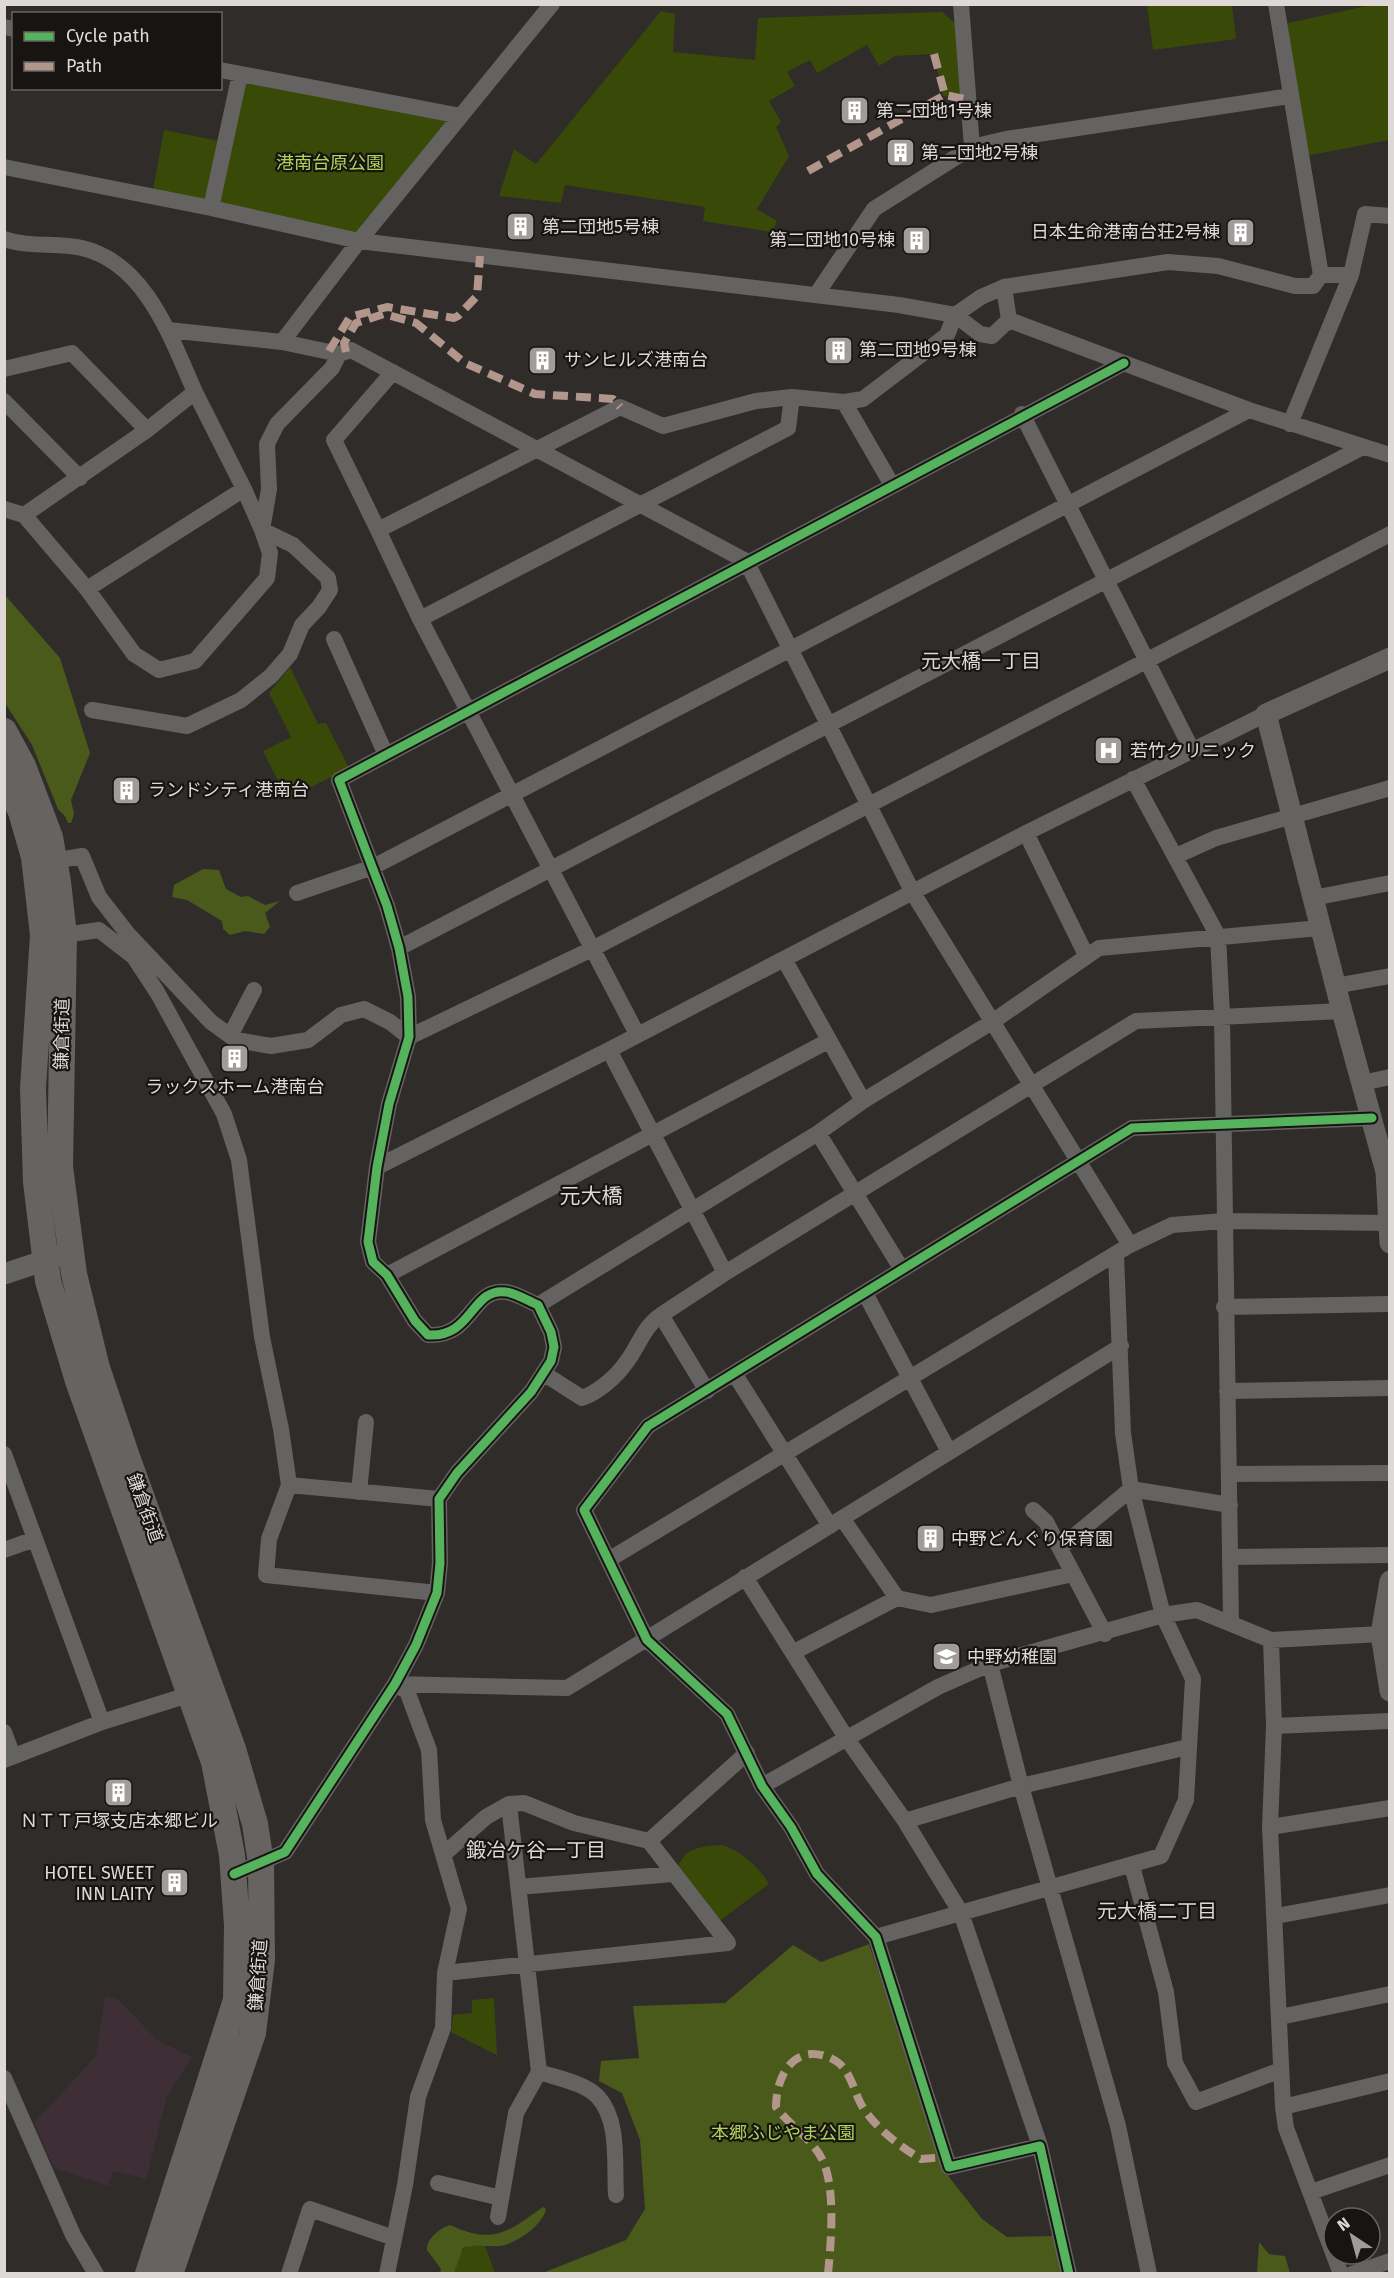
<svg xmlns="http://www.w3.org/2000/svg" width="1394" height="2278" viewBox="0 0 1394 2278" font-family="'Fira Sans','Noto Sans JP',sans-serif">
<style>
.commercial{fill:#3e2e35}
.green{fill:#394908}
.forest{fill:#495a1a}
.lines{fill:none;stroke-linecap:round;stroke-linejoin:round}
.minor{stroke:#656362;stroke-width:16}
.tertiary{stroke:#656362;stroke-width:21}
.primary{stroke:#666361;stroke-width:26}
.quiet{stroke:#b2968c;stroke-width:8;stroke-dasharray:15 8;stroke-linecap:butt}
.cycleway-casing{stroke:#171412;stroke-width:13}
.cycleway{stroke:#56b35d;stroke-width:9}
.labels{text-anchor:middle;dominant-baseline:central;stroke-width:4.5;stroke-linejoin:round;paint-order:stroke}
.poi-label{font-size:18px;fill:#ded9d7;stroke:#171412;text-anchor:start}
.park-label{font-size:18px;fill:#afd459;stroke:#171412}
.street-label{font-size:18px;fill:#ded9d7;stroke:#171412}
.neighbourhood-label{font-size:20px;fill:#ded9d7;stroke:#171412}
.quarter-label{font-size:21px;fill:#ded9d7;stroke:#171412}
</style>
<rect width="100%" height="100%" fill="#2f2c2a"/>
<path class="commercial" d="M 105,1996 L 119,2000 L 157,2040 L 192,2057 L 167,2096 L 146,2179 L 113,2171 L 108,2186 L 54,2168 L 34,2123 L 96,2056 Z"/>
<path class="green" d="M 1147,5 L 1232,5 L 1236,39 L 1153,50 Z
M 1371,5 L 1389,5 L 1389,140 L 1301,157 L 1279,25 Z
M 661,11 L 675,14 L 673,52 L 755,60 L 758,18 L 942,12 L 963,30 L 969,100 L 943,96 L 934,54 L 895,56 L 879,66 L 867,45 L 817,73 L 810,60 L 787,72 L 795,86 L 769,101 L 781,122 L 776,127 L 789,156 L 757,209 L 777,221 L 772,232 L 703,221 L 705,207 L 565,185 L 561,203 L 499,196 L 514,149 L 536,164 Z
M 240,74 L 461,116 L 359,241 L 152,196 L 164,130 L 224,142 Z
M 290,667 L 318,724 L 326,723 L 349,768 L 287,799 L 263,751 L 291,737 L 269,693 Z
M 722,1845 C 740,1850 760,1868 769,1884 L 714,1925 L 678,1867 C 685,1847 703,1846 722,1845 Z
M 494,1998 L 497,2055 L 451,2032 L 453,2015 L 472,2013 L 472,2000 Z
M 469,2246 L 485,2246 L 495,2273 L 454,2274 C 456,2263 457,2250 469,2246 Z"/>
<path class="forest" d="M 4,594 L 60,658 L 90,753 L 71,800 L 74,814 L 71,823 L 68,823 L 65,816 L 58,809 L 32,745 L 5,703 Z
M 203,869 L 219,870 L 226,889 L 241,897 L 248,896 L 265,905 L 280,901 L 265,913 L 270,927 L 264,934 L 245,931 L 230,935 L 223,929 L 222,921 L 187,900 L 172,897 L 174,885 Z
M 869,1944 L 949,2177 L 982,2219 L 1007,2237 L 1060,2236 L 1069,2274 L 540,2274 L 626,2240 L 645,2209 L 640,2140 L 622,2093 L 599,2081 L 601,2061 L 639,2058 L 633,2006 L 725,2003 L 793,1945 L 821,1962 Z
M 543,2207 L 546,2209 C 543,2225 516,2244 500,2246 C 487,2247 475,2244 463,2248 L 454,2273 L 440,2273 L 441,2269 L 427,2250 C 426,2239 440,2228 450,2225 C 493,2245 508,2232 543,2207 Z
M 1259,2242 L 1269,2254 L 1285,2256 L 1290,2273 L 1257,2273 Z"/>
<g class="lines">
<path class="minor" d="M 961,4 L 972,147 L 1006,139 L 1290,96
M 1276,4 L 1321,275 L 1351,275 L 1290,424
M 4,27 L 14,29
M 220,70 L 461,116
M 4,167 L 211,208 L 359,241 L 899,305 L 955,315 L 980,334 L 992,336 L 1009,320 L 1004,287 L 1168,262 L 1218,266 L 1295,286 L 1313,286 L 1321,275
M 211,208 L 240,74
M 4,239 C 30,248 57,242 82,248 C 146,263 171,338 195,392
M 1351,275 L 1365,214 L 1390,216
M 816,295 L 874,209 L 972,147
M 1009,320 L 1249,410 L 1390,455
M 282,342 L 359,241 L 552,4
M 339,354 L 351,350 L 746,561 L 913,893 L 1130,1245
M 4,369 L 72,353 L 147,430
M 4,401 L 80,478
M 844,402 L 892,485
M 1022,414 L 1192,750
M 4,509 L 24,515
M 378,530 L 334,440 L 393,372
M 87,589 L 244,489 L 195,392 L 147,430 L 24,515 L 87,589 L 134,654 L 159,670 L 195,661 L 267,578 L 270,553 L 262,530 L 269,489 L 267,444 L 277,424 L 332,368 L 339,354 L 282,342 L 168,330
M 420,619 L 788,428 L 792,397
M 334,639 L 386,755
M 92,710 L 187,726 L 241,700 L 271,676 L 290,654 L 302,625 L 319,607 L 330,590 L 328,578 L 293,545 L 262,530 L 244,489
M 1133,779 L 1218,936 L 1222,1015 L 1231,1622
M 1026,833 L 1086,955
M 1176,856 L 1216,838 L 1390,788
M 54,861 L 82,856 L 99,897 L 127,933 L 211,1022 L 236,1040 L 271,1046 L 308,1040 L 341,1015 L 364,1009 L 390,1022 L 409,1037
M 297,893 L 373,867 L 1249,410
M 1313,898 L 1390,883
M 64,935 L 99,930 L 134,957 L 157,992 L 224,1114 L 239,1160 L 262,1337 L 281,1429 L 289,1485 L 269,1539 L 266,1575 L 437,1593
M 399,948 L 1363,447
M 784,959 L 863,1101
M 1335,986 L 1390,976
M 637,1034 L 420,619 L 378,530 L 620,407 L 663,426 L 756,401 L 792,397 L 844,402 L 863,399 L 947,335 L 955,315 L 981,297 L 1004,287
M 230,1036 L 254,990
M 409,1037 L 592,949 L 1390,534
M 609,1050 L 725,1273
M 1362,1083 L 1390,1077
M 818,1133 L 901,1268
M 377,1167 L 609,1050 L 1026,833 L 1266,714
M 387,1275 L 828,1041
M 865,1293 L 949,1452
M 538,1305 L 818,1133 L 863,1101 L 992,1022 L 1099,948 L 1320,928
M 1224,1307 L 1390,1304
M 543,1373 L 582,1398 C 597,1393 616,1377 625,1364 C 639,1347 642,1328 661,1315
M 734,1373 L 830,1526
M 707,1391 L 661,1315 L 725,1273 L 1136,1021 L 1342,1011
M 1227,1391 L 1390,1388
M 4,1454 L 102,1722
M 1230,1474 L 1390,1473
M 289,1485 L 439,1499
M 359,1492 L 366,1422
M 1033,1510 L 1046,1522 L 1105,1634
M 842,1518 L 897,1598
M 1061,1547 L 1131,1489 L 1230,1505
M 4,1550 L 35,1539
M 1231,1557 L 1390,1555
M 610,1559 L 1130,1245 L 1172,1225 L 1224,1221 L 1389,1223
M 745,1577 L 847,1739 L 905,1821 L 961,1913 L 1040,2146
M 1271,1640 L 1274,1726 L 1270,1827 L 1283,2107 L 1286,2128 L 1341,2274
M 794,1652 L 897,1598 L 931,1605 L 1073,1574
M 990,1664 L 1021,1786 L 1118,2126 L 1149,2274
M 395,1684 L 567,1688 L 1121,1346
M 1274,1726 L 1390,1721
M 4,1732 L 13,1756
M 4,1760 L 102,1722 L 191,1694
M 762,1786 L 938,1687 L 990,1664 L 1163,1615 L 1197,1610 L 1271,1640 L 1381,1634
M 905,1821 L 1021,1786 L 1188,1747
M 1270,1827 L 1390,1808
M 649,1841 L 747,1753
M 444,1854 L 486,1817 L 509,1804 L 524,1803 L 574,1823 L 649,1841 L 728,1943 L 445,1973
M 1132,1866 L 1166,1992 L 1175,2063 L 1196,2102 L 1281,2070
M 234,1874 L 285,1852 L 395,1684 L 416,1645 L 437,1593 L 440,1563 L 439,1499 L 457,1473 L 531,1392 L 551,1361 L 554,1347 L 551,1332 L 538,1305 C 528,1301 516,1293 506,1292 C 471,1287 473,1338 428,1335 L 415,1321 L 387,1275 L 373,1262 L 368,1242 L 377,1167 L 389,1104 L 409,1037 L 408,997 L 399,948 L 387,906 L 339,780 L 1124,363
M 518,1887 L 673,1874
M 1276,1916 L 1390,1895
M 876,1937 L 1161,1856 L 1186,1800 L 1193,1679 L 1163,1615 L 1131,1489 L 1123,1433 L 1116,1255
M 1280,2017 L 1390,1994
M 539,2072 C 557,2078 585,2083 598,2097 C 620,2121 614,2164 616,2195
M 4,2078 L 73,2235 L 96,2274
M 1283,2107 L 1390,2081
M 438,2183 L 501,2198
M 1311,2192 L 1390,2165
M 498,2217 L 516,2113 L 539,2072 L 509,1804
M 289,2274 L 310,2209 L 394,2238
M 387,2274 L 405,2185 L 418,2097 L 443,2028 L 445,1973 L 459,1909 L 433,1820 L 429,1750 L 407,1691 L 395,1684
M 1069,2274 L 1040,2146 L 949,2167 L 876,1937 L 817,1874 L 791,1827 L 762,1786 L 727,1714 L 647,1640 L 584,1510 L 648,1426 L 1132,1128 L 1372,1118
M 1352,2274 L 1390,2261"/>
<path class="tertiary" d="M 1390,658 L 1266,714 L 1342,1011 L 1386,1172 L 1390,1243
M 4,1274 L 70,1252
M 1390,1581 L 1381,1634 L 1390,1691"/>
<path class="primary" d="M 4,731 L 23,766 L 50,837 L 58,882 L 64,935 L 60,1167 L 74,1274 L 97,1368 L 127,1457 L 233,1749 L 255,1824 L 261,1863 L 262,1960 L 253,2033 L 170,2274
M 4,774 L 21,812 L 34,857 L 43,935 L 33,1088 L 36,1182 L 48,1281 L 78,1381 L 214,1762 L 232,1855 L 237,1925 L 236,2000 L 148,2274"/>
<path class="quiet" d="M 934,54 L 945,95 L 969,100
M 808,171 L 945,95
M 329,351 L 350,317 L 387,307 L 454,318 L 458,316 L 477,296 L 480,256
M 346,352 L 344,343 L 356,323 L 384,314 L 416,323 L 465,363 L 535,394 L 613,399 L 620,407
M 828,2274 C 831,2243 836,2186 822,2159 C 812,2139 789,2125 776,2107 C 776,2072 798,2039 836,2061 C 853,2072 854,2097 866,2112 C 881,2132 901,2147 921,2159 L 946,2157"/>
<defs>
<path id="cycleway" d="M 234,1874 L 285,1852 L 395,1684 L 416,1645 L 437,1593 L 440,1563 L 439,1499 L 457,1473 L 531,1392 L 551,1361 L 554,1347 L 551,1332 L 538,1305 C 528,1301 516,1293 506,1292 C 471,1287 473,1338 428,1335 L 415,1321 L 387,1275 L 373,1262 L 368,1242 L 377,1167 L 389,1104 L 409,1037 L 408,997 L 399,948 L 387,906 L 339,780 L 1124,363
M 1069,2274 L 1040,2146 L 949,2167 L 876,1937 L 817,1874 L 791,1827 L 762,1786 L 727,1714 L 647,1640 L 584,1510 L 648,1426 L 1132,1128 L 1372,1118"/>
</defs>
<use href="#cycleway" class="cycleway-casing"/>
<use href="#cycleway" class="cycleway"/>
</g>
<defs>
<symbol id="building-square" viewBox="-11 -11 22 22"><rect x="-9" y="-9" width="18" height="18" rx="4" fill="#a19c9a" stroke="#171412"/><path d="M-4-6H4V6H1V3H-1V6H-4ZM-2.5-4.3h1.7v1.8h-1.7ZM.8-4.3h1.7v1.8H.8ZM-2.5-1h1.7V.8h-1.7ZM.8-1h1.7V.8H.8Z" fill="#fff"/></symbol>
<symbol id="hospital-square" viewBox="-11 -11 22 22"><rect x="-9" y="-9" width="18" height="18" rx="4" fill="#a19c9a" stroke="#171412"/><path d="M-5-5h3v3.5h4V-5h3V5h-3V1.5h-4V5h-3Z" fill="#fff"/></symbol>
<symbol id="school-square" viewBox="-11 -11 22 22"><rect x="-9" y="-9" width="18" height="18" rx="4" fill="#a19c9a" stroke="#171412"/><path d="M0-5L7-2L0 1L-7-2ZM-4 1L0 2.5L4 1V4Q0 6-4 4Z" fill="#fff"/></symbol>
</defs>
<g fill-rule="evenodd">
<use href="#building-square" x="838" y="94" width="33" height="33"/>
<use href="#building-square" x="884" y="136" width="33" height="33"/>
<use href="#building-square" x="504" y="210" width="33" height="33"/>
<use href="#building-square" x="1224" y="216" width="33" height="33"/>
<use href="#building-square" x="900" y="224" width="33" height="33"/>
<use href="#building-square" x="822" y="334" width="33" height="33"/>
<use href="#building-square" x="526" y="344" width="33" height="33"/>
<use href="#hospital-square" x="1092" y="734" width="33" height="33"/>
<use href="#building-square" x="110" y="774" width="33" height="33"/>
<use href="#building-square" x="218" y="1042" width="33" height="33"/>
<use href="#building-square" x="914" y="1522" width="33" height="33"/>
<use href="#school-square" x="930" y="1640" width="33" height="33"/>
<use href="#building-square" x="102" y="1776" width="33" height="33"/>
<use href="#building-square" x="158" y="1866" width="33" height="33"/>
</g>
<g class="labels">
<g class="poi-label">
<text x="876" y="111">第二団地1号棟</text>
<text x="921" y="153">第二団地2号棟</text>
<text x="542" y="227">第二団地5号棟</text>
<text x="1220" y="232" text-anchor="end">日本生命港南台荘2号棟</text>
<text x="895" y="240" text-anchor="end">第二団地10号棟</text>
<text x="859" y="350">第二団地9号棟</text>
<text x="564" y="360">サンヒルズ港南台</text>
<text x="1130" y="751">若竹クリニック</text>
<text x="148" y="790">ランドシティ港南台</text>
<text x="235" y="1087" text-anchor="middle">ラックスホーム港南台</text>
<text x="951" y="1539">中野どんぐり保育園</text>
<text x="967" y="1657">中野幼稚園</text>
<text x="119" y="1821" text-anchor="middle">ＮＴＴ戸塚支店本郷ビル</text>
<text x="154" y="1873" text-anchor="end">HOTEL SWEET<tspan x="154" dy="21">INN LAITY</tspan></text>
</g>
<g class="park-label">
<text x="330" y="163">港南台原公園</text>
<text x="783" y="2133">本郷ふじやま公園</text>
</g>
<g class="street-label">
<text transform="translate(62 1034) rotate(-89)">鎌倉街道</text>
<text transform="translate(145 1508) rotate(70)">鎌倉街道</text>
<text transform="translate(258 1975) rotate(-86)">鎌倉街道</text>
</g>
<g class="neighbourhood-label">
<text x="981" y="661">元大橋一丁目</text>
<text x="536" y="1850">鍛冶ケ谷一丁目</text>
<text x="1157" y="1911">元大橋二丁目</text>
</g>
<g class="quarter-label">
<text x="591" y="1196">元大橋</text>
</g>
</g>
<rect width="1394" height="2278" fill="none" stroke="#ded9d7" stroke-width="12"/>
<rect x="12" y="12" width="210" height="78" fill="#171412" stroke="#676361" stroke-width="1.5"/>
<rect x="24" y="32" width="30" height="9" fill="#56b35d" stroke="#676361" stroke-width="1.5"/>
<text x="66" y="42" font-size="18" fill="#ded9d7">Cycle path</text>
<rect x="24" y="62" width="30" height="9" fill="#b2968c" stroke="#676361" stroke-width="1.5"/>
<text x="66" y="72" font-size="18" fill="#ded9d7">Path</text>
<g transform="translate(1352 2236) rotate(324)"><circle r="28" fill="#171412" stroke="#676361" stroke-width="1.5"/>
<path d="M0-4.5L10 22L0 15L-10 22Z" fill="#a19c9a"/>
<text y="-9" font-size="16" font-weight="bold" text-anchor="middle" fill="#ded9d7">N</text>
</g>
</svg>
